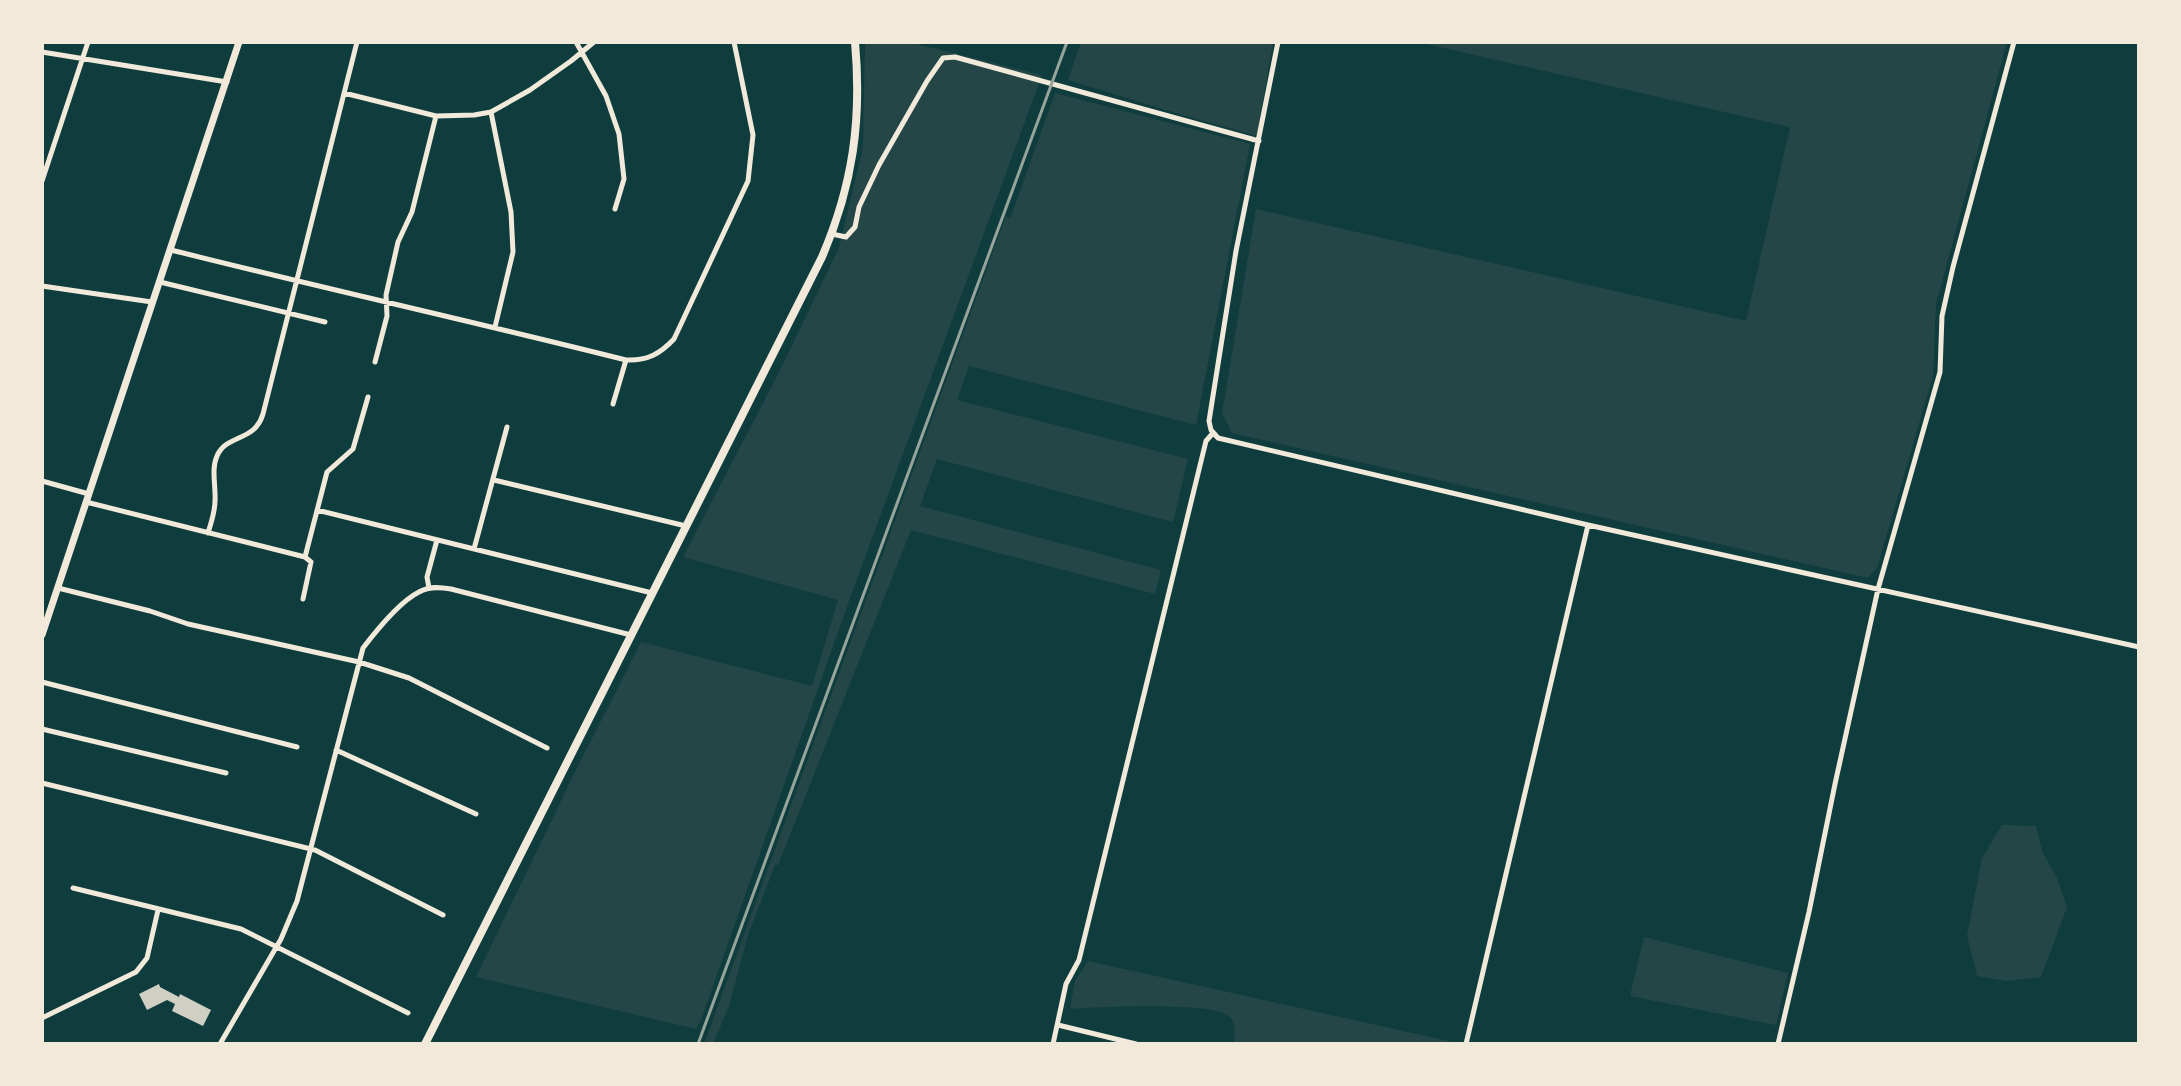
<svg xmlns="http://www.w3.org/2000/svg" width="2181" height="1086" viewBox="0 0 2181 1086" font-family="Cabin,sans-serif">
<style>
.green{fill:#244646}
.building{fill:#cfcfc3}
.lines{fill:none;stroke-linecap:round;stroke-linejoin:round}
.minor{stroke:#f1e9da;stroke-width:5}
.tertiary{stroke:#f1e9da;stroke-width:7}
.primary{stroke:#f1e9da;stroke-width:8}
.rail{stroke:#97a49c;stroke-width:3}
</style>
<rect width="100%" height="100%" fill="#0f3d3e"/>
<path class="green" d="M 865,42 L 908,42 L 1042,75 L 849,601 L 701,1020 L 696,1029 L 476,977 L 574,774 L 641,642 L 812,686 L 838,600 L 683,557 L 778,374 L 839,248 L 863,147 Z
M 1081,42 L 1273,42 L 1257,136 L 1189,117 L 1068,80 Z
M 1418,42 L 2007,42 L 1936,304 L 1933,376 L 1877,568 L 1868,578 L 1232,433 L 1222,413 L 1256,209 L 1746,321 L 1790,127 Z
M 1055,93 L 1250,144 L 1196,425 L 969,366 L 957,400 L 1188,459 L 1173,522 L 937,459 L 920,506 L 1161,570 L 1155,594 L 911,530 L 778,865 L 775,865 L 748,935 L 729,1006 L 713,1044 L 704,1044 L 1006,216 L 1010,219 Z
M 2002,825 L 2036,826 L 2042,851 L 2057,878 L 2067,907 L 2041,977 L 2007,981 L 1977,976 L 1967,936 L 1982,858 Z
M 1644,937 L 1788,973 L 1776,1025 L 1630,996 Z
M 1088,961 L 1453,1042 L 1455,1044 L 1235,1044 C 1233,1033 1238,1022 1227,1015 C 1209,1002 1096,1007 1070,1009 L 1075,981 Z"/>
<path class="building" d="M 159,984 L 160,987 L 179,997 L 180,994 L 211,1010 L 203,1026 L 172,1011 L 175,1004 L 167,1000 L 147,1010 L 139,994 Z"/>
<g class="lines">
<path class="minor" d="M 576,42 L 606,96 L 619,134 L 624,179 L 615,209
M 1278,42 L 1236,251 L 1209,421 L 1211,430 L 1218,438 L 1588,525 L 2139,647
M 42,52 L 227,82
M 344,93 L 436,116 L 474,115 L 491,112 L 530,90 L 571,61 L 594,42
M 491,112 L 511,212 L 513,252 L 495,327
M 42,181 L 88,42
M 832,234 L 846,237 L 855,227 L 859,207 L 879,165 L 927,81 L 943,58 L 955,57 L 1259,141
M 171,250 C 322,288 475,322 626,360 C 647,361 660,354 674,339 L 748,181 L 753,135 L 734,42
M 160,282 L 325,322
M 42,286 L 152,302
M 375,362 L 387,316 L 386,295 L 398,242 L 412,212 L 436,116
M 613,404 L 626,360
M 494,480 L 686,526
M 42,481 L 89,494
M 86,502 L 305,557
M 317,510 L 652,593
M 208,533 C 211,523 215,512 215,501 C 216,487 211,469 217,456 C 226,434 255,442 263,414 L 357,42
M 474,549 L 507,427
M 305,557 L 327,472 L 353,449 L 368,397
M 58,588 L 150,611 L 188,624 L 359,662 L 409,678 L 547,748
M 429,588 L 427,577 L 437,540
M 303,599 L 311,562 L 305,557
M 42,682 L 297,747
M 42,729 L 226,773
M 336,750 L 476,814
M 42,783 L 315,850 L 443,915
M 73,888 L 241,929 L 408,1013
M 42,1018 L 136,972 L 147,958 L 158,910
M 1058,1025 L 1136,1044
M 220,1044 L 281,939 L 297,901 L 363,648 C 376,631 399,602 419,592 C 429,586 440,587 451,589 L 631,635
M 1053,1044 L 1066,984 L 1079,960 L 1206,441 L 1213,433
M 1466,1044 L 1588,525
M 1778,1044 L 1809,912 L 1835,784 L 1878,589 L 1940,372 L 1942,316 L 1953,267 L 2014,42"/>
<path class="tertiary" d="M 42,635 L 239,42"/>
<path class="primary" d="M 425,1044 L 822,257 C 853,185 862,120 855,42"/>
<path class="rail" d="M 698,1044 L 1067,42"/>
</g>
<rect width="2181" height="1086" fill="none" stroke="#f1e9da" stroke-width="88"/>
</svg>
